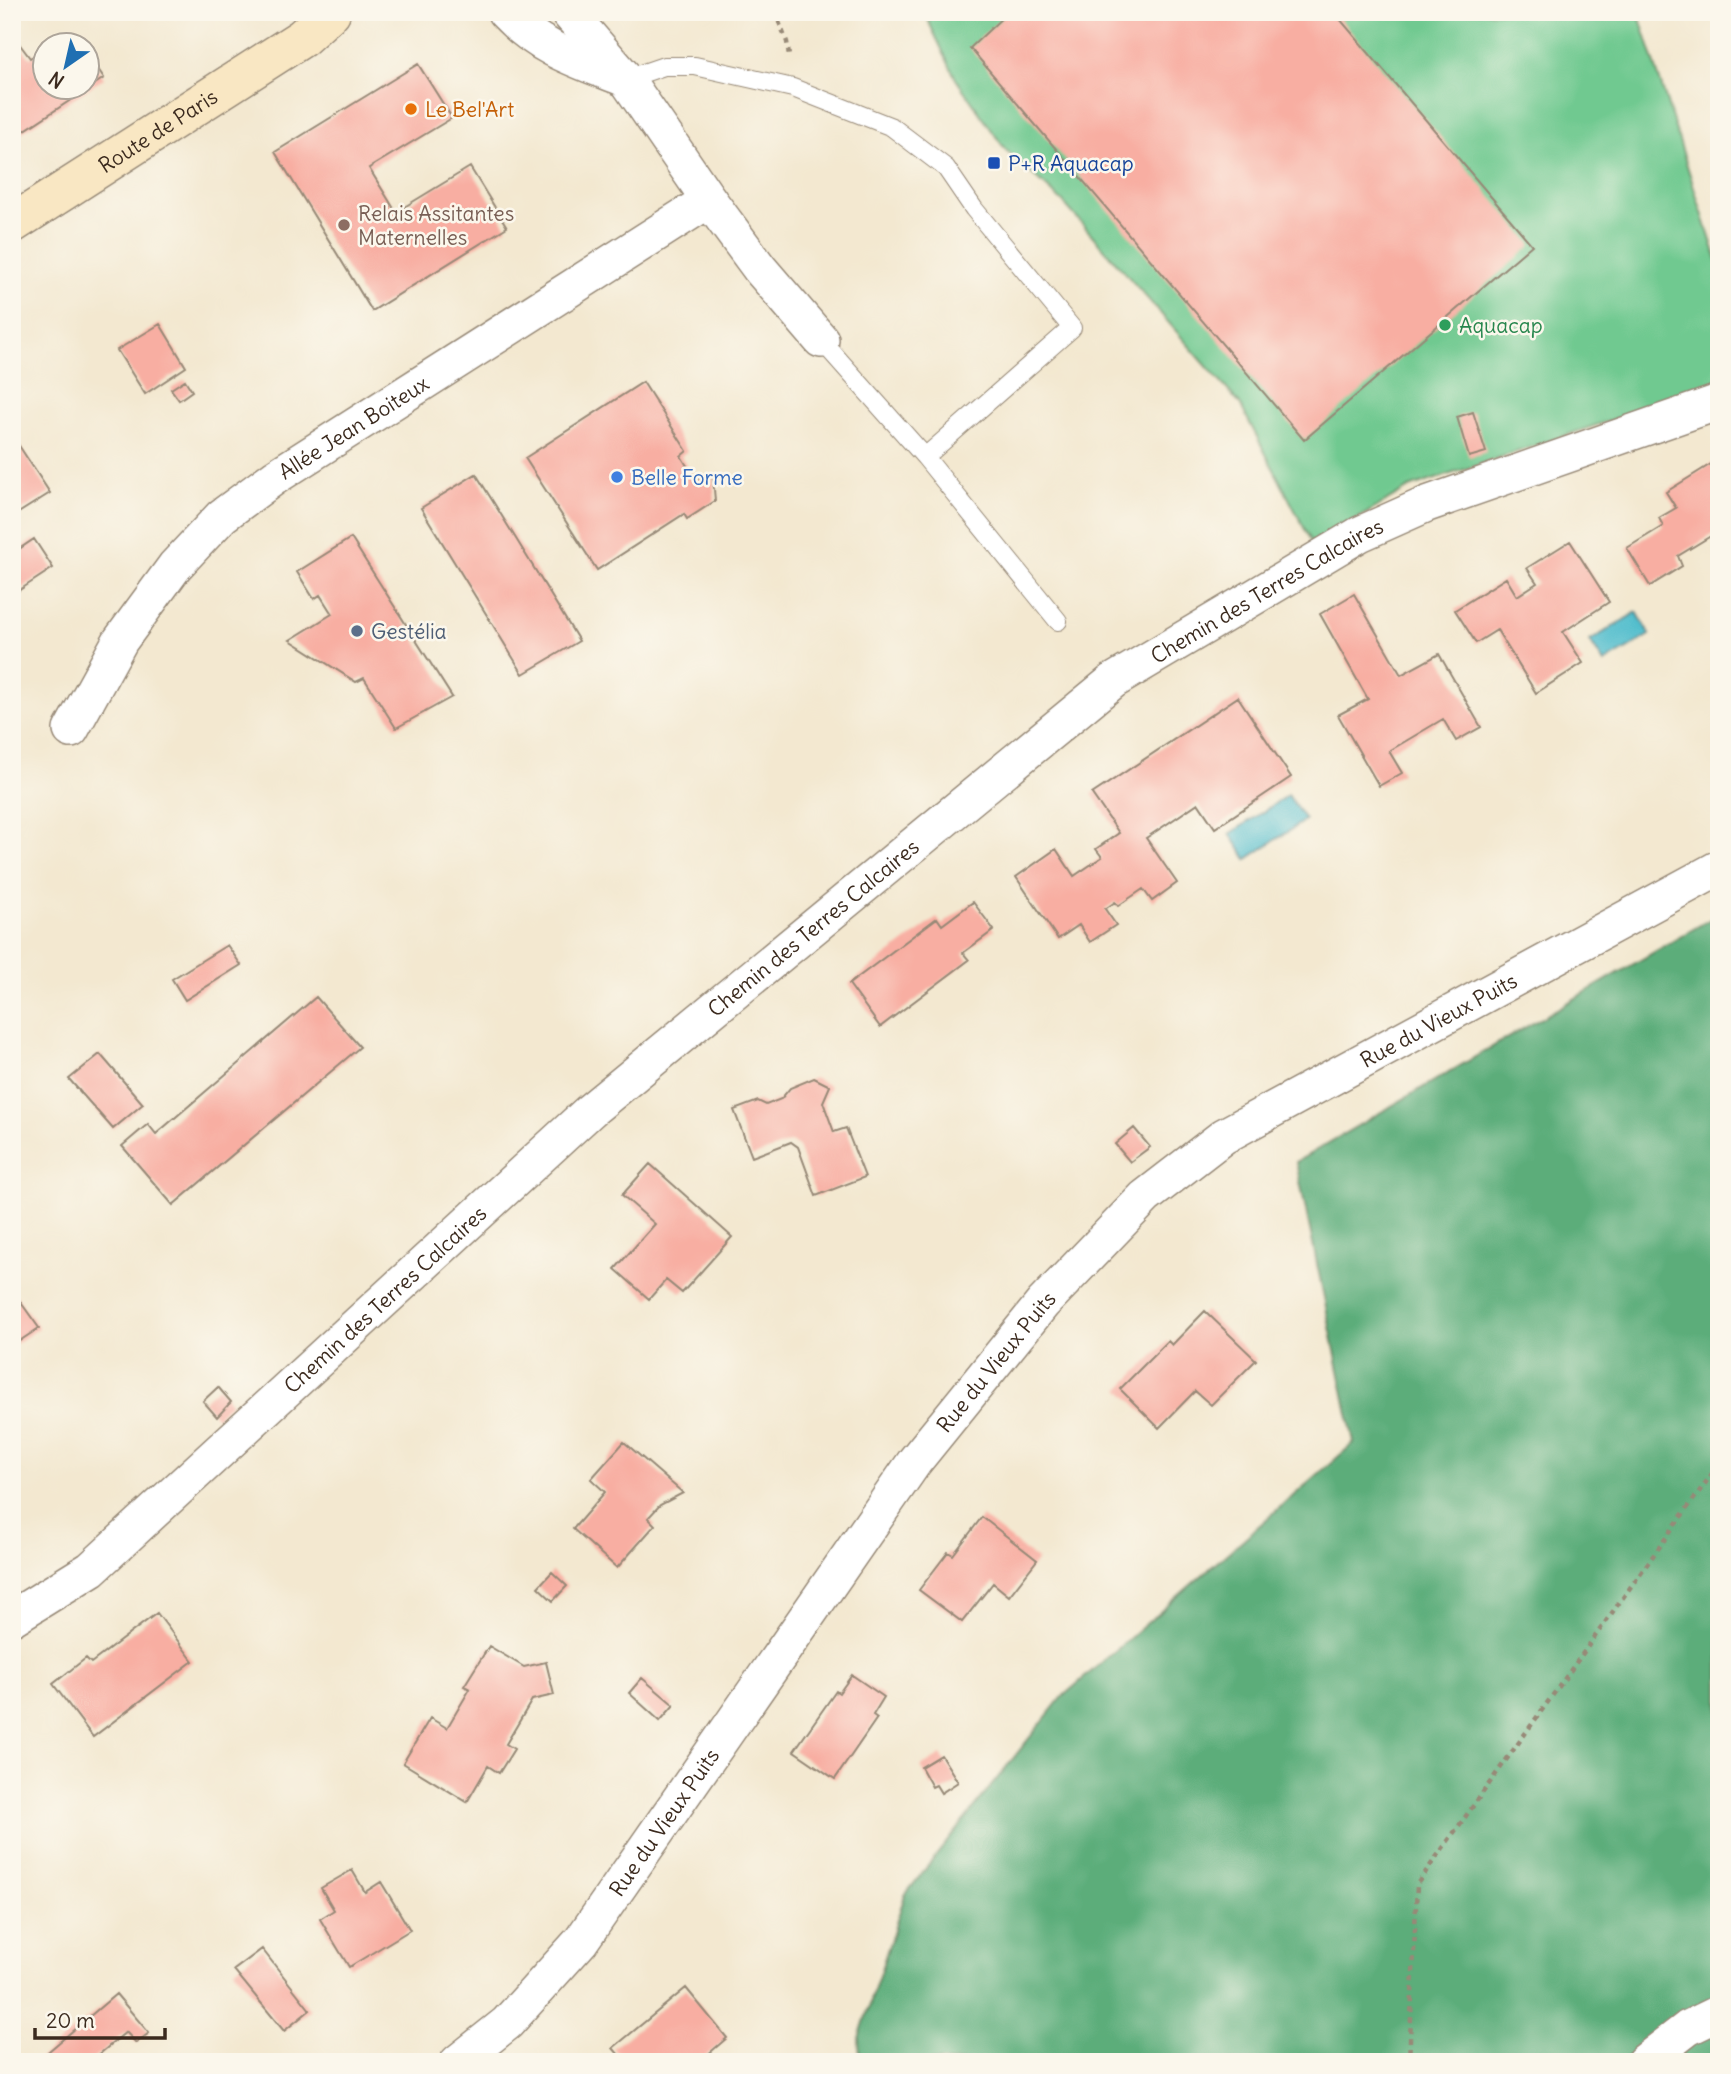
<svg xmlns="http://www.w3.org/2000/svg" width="1731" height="2074" viewBox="0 0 1731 2074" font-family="Delius,sans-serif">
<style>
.green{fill:#6fc990;stroke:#557a57;stroke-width:2}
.forest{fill:#5bad7a;stroke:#4b6c4c;stroke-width:2}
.water{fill:#52becd;stroke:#467476;stroke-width:2}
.building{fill:#f8aea2}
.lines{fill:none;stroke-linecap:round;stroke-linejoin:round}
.service-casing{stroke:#978977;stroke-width:20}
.minor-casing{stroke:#978977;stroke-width:38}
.secondary-casing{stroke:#978977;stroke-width:41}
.path{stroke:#978977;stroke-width:4.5;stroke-dasharray:5 5;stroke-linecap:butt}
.service{stroke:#fff;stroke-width:18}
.minor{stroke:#fff;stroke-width:35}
.secondary{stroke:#f9e7c3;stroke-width:38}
.food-dot{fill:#e8710a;stroke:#fbf7ec;stroke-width:2.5}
.transit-dot{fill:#1a4fb4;stroke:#fbf7ec;stroke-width:2.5}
.education-dot{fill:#8d6e63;stroke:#fbf7ec;stroke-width:2.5}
.leisure-dot{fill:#2e9e5b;stroke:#fbf7ec;stroke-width:2.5}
.shop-dot{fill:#3f7fe0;stroke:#fbf7ec;stroke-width:2.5}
.service-dot{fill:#5c6f8a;stroke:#fbf7ec;stroke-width:2.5}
.labels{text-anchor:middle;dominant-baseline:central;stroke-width:5;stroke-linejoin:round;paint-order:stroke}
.food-label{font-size:21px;fill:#c56008;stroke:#fbf7ec;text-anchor:start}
.street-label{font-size:21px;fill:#3b2a1e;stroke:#fbf7ec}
.transit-label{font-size:21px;fill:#164399;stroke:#fbf7ec;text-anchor:start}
.education-label{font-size:21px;fill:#785e54;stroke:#fbf7ec;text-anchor:start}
.leisure-label{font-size:21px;fill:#27864d;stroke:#fbf7ec;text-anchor:start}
.shop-label{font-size:21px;fill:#366cbe;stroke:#fbf7ec;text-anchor:start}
.service-label{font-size:21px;fill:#4e5e75;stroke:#fbf7ec;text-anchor:start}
</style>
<rect width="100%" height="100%" fill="#fbf7ec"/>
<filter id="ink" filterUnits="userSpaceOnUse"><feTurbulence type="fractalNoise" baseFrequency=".0143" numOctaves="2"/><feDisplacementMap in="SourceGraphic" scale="14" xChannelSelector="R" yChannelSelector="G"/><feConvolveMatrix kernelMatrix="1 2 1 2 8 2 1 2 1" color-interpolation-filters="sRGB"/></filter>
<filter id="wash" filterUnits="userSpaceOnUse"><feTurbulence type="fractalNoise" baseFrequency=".00686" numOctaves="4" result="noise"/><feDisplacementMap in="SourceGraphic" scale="28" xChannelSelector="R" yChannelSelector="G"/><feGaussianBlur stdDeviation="1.57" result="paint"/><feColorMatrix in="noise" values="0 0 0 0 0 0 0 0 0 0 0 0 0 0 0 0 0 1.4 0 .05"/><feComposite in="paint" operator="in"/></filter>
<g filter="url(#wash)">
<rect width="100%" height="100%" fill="#f3e8d0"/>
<path class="green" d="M 924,12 L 1638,12 L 1719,266 L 1719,384 L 1409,488 L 1313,545 L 1240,404 L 1063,202 L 1005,149 L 956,79 Z"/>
<path class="forest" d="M 1719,914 L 1719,2062 L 860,2062 L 859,2038 L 905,1895 L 1061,1698 L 1354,1443 L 1296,1162 Z"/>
<path class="water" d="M 1637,612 L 1650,635 L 1604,663 L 1590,641 Z
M 1288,795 L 1305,820 L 1247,859 L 1230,834 Z"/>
<g id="blocks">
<path class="building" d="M 1008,12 L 1334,12 L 1532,245 L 1304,440 L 970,48 Z
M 73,32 L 82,46 L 50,46 Z
M 12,34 L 30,58 L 46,48 L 46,88 L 88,88 L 88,54 L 104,78 L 16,136 L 12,130 Z
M 418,64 L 452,118 L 369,168 L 396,212 L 470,167 L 507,227 L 372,311 L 275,152 Z
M 160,324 L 186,367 L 145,394 L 117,350 Z
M 185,380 L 192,391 L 179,400 L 171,389 Z
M 643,382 L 687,451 L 681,456 L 695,479 L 713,477 L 715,501 L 687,519 L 684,514 L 597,570 L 525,458 Z
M 1473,412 L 1486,452 L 1469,457 L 1457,417 Z
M 12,435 L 50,493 L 12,517 Z
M 1719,459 L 1719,531 L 1678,556 L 1682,566 L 1650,586 L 1627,548 L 1663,526 L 1659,518 L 1676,508 L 1666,492 Z
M 476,474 L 579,641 L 523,674 L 421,508 Z
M 351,538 L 452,697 L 396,728 L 364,678 L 356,682 L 290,640 L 332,614 L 320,595 L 314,599 L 297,572 Z
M 34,539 L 53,568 L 12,595 L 12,545 L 16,551 Z
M 1570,541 L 1609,602 L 1563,632 L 1583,663 L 1536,693 L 1497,630 L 1476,643 L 1455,610 L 1506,578 L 1517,596 L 1537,583 L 1527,568 Z
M 1354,594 L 1401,675 L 1439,654 L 1481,727 L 1456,741 L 1443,719 L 1389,751 L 1402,773 L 1379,786 L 1338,715 L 1368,699 L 1320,614 Z
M 1238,697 L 1291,777 L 1215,828 L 1198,803 L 1167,824 L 1146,838 L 1177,883 L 1152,901 L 1143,889 L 1118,906 L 1115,902 L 1105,909 L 1116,925 L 1090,942 L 1079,925 L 1058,939 L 1016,877 L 1056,849 L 1074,876 L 1102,857 L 1096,849 L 1119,833 L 1092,794 Z
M 973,902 L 994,930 L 963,953 L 969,960 L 880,1027 L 849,984 L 937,918 L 942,925 Z
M 227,945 L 241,965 L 185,1000 L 172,979 Z
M 316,997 L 360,1047 L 173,1205 L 122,1146 L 148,1124 L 156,1134 Z
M 100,1054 L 143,1104 L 113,1129 L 69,1079 Z
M 814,1078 L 830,1086 L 823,1102 L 834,1132 L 846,1128 L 865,1177 L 816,1196 L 798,1147 L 791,1142 L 752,1157 L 734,1110 L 758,1101 L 766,1105 L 781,1099 L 790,1088 Z
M 1134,1128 L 1150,1147 L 1130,1162 L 1115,1144 Z
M 650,1164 L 732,1237 L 682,1293 L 666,1280 L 649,1299 L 615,1269 L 655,1224 L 622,1195 Z
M 12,1290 L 39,1328 L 12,1346 Z
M 1205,1311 L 1256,1360 L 1211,1405 L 1195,1391 L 1159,1428 L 1120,1389 L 1168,1341 L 1172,1345 Z
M 218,1387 L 231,1402 L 217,1417 L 203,1401 Z
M 624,1442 L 683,1493 L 660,1505 L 648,1518 L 655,1525 L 617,1568 L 573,1529 L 605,1492 L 591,1479 Z
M 982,1517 L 1037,1560 L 1009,1596 L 993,1583 L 962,1622 L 919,1590 L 948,1552 L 953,1555 Z
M 552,1572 L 567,1586 L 553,1601 L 538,1587 Z
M 157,1613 L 193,1661 L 93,1737 L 53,1684 L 86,1658 L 91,1663 Z
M 489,1646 L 524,1667 L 546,1662 L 554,1695 L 532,1700 L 506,1744 L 514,1749 L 499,1773 L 488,1766 L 467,1802 L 403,1763 L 430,1718 L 447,1728 L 470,1689 L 464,1686 Z
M 852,1675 L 884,1697 L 873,1715 L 877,1718 L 835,1779 L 794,1751 L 836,1691 L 839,1693 Z
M 642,1678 L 674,1705 L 660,1721 L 629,1693 Z
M 941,1755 L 958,1782 L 941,1793 L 936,1785 L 932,1787 L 921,1767 Z
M 352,1870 L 365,1892 L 381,1882 L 410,1930 L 349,1967 L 320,1919 L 334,1910 L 321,1888 Z
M 262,1949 L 310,2010 L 284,2031 L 234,1970 Z
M 686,1988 L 727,2038 L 699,2062 L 625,2062 L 613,2048 Z
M 116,1994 L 149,2033 L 136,2043 L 126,2032 L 90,2062 L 36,2062 Z"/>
</g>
</g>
<g filter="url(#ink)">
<use href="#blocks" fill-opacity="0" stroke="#978977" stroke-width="2"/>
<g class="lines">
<defs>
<path id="service" d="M 626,79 L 664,66 L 695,66 L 793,88 L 892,127 L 946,168 L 974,209 L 1072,328 L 925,457 L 821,340
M 925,457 L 1058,621"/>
<g id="minor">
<path d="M 505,12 C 538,48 576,60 620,77"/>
<path d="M 568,12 L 626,79 L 709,200 L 760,269 L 821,340"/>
<path id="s1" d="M 71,730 L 120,641 L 175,566 L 222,516 L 275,477 L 709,200"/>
<path id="s2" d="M 12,1618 L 91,1569 L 591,1110 L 1113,681 L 1360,534 L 1427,504 L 1719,402"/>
<path id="s3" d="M 458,2062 L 507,2023 L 581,1941 L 915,1461 L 1043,1303 L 1145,1197 L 1224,1136 L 1719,868"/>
<path d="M 1644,2062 L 1688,2028 L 1719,2013"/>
</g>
<g id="secondary">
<path id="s4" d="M 12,224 L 302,38 L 331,12"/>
</g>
</defs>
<use href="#service" class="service-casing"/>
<use href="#minor" class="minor-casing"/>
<use href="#secondary" class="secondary-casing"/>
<path class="path" d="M 775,12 L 787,42 L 789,56
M 1409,2062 L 1417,1884 L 1719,1464"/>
<use href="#service" class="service"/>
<use href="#minor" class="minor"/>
<use href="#secondary" class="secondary"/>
</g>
</g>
<circle class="food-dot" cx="411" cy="109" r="7"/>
<rect class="transit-dot" x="987" y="156" width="14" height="14" rx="3.5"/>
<circle class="education-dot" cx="344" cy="225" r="7"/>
<circle class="leisure-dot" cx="1445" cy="325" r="7"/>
<circle class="shop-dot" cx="617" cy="477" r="7"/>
<circle class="service-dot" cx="357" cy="631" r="7"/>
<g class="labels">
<g class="food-label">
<text x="425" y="109">Le Bel'Art</text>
</g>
<g class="street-label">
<text stroke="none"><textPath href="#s4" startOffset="173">Route de Paris</textPath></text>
<text stroke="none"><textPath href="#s1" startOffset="422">Allée Jean Boiteux</textPath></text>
<text stroke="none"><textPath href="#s2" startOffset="1626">Chemin des Terres Calcaires</textPath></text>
<text stroke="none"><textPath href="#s2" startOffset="1059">Chemin des Terres Calcaires</textPath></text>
<text stroke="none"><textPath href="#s3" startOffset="1452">Rue du Vieux Puits</textPath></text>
<text stroke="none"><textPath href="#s2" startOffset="492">Chemin des Terres Calcaires</textPath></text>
<text stroke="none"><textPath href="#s3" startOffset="886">Rue du Vieux Puits</textPath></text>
<text stroke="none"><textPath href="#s3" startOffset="318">Rue du Vieux Puits</textPath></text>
</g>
<g class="transit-label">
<text x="1008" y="163">P+R Aquacap</text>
</g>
<g class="education-label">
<text x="358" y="213">Relais Assitantes<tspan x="358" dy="24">Maternelles</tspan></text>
</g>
<g class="leisure-label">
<text x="1459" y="325">Aquacap</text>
</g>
<g class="shop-label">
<text x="631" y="477">Belle Forme</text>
</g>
<g class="service-label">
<text x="371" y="631">Gestélia</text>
</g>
</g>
<rect width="1731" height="2074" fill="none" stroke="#fbf7ec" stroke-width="42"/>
<g transform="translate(66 66) rotate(214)"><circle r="33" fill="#fbf7ec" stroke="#aea59a" stroke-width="2"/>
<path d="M0-5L12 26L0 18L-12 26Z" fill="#1f6fb2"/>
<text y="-10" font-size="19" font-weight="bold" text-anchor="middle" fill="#3b2a1e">N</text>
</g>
<path d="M35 2028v10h130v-10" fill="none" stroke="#3b2a1e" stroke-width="3.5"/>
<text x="46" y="2028" font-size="21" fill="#3b2a1e" stroke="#fbf7ec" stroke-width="5" paint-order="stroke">20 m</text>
</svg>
